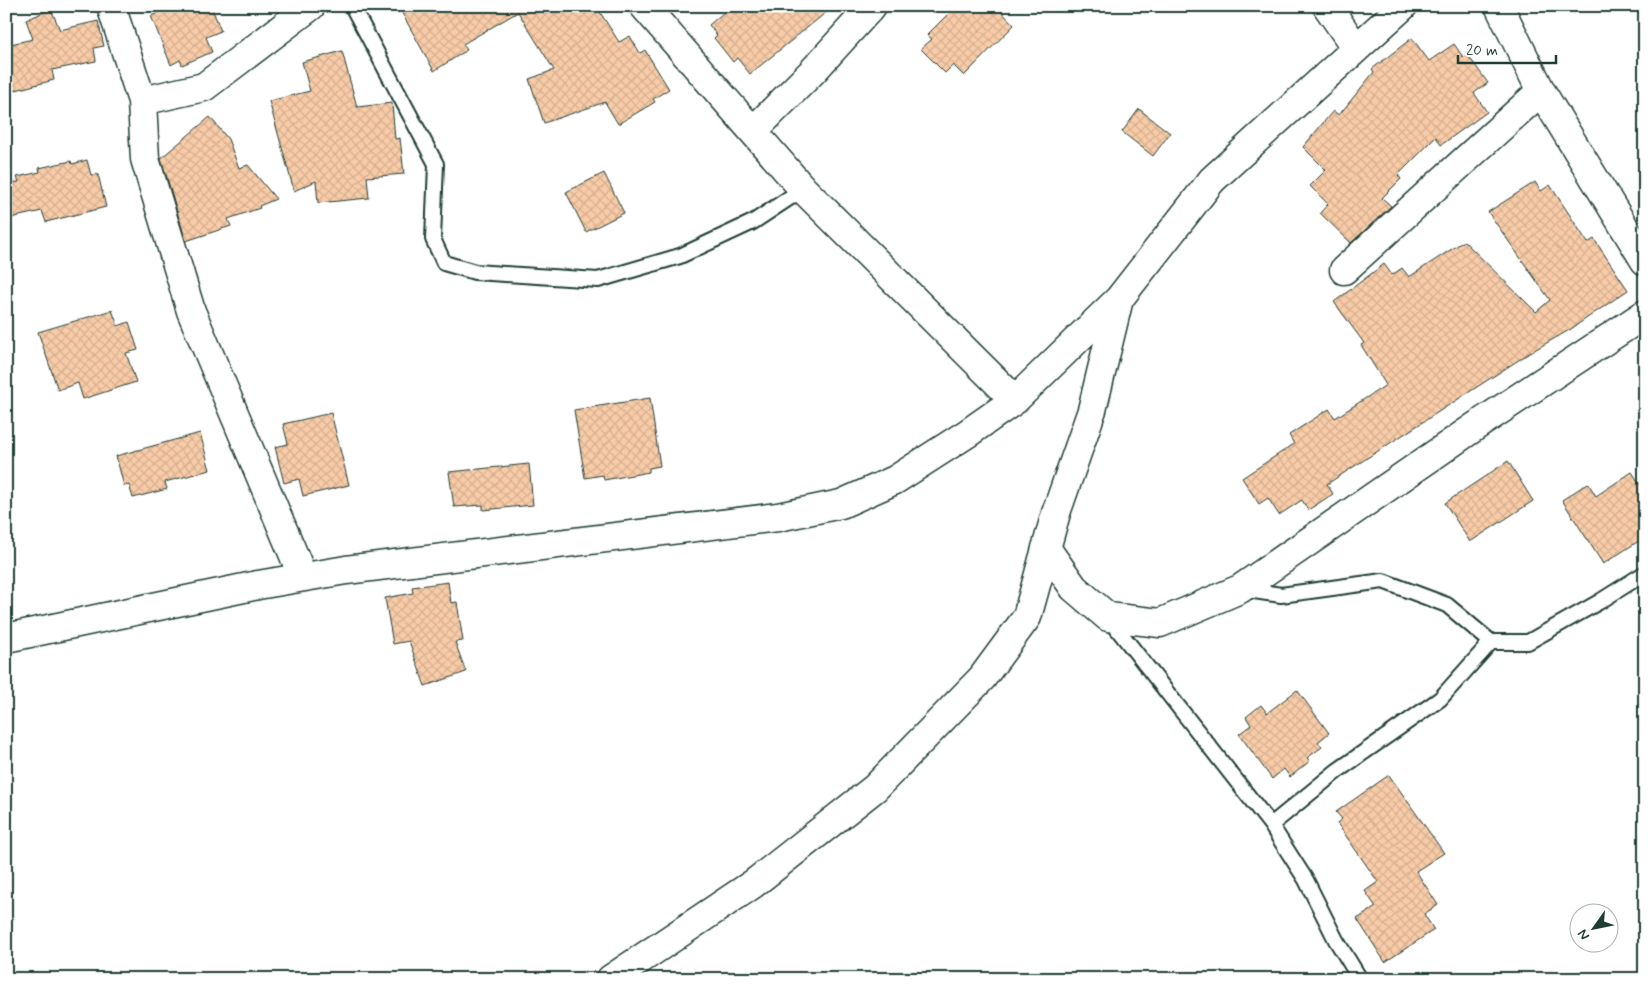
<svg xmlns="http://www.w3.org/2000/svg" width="1651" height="985" viewBox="0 0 1651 985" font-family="Mynerve,sans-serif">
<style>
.building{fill:url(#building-cross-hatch);stroke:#1f3d34}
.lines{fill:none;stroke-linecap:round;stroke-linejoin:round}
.lane-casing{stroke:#1f3d34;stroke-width:18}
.street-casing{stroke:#1f3d34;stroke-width:31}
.lane{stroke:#fff;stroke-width:14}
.street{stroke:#fff;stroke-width:28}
</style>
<defs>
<pattern id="building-cross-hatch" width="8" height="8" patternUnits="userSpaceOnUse" patternTransform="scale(1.25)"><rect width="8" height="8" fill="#f9cca8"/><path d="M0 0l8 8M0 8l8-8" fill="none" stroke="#d5b091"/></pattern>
</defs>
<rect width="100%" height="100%" fill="#fff"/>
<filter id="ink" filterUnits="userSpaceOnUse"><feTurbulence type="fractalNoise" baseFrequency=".02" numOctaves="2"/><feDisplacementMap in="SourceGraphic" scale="10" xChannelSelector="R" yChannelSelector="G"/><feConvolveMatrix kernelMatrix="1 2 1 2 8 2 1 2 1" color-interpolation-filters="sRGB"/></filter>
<g filter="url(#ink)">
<path class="building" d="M 172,6 L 211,6 L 221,31 L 206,37 L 212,52 L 182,65 L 180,60 L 171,65 L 151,16 Z
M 398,6 L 596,6 L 619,42 L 630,36 L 640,53 L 645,50 L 669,89 L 653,99 L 655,102 L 618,124 L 605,102 L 544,123 L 529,79 L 554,70 L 518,12 L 463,44 L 467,50 L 434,71 Z
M 731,6 L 834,6 L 750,74 L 737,58 L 733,62 L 714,38 L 717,35 L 709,25 Z
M 956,6 L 996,6 L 1014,25 L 964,76 L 953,65 L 945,73 L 921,49 L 932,39 L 927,35 Z
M 51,9 L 60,30 L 98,21 L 104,46 L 94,48 L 96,61 L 52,70 L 54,80 L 12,91 L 6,66 L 6,45 L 33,39 L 26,20 Z
M 1412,38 L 1429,61 L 1454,44 L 1463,57 L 1467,54 L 1488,83 L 1474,93 L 1487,112 L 1441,145 L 1436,137 L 1398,175 L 1401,179 L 1382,198 L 1391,206 L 1351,243 L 1320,213 L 1328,204 L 1310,186 L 1326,170 L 1303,147 L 1333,111 L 1339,115 L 1374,72 L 1372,69 Z
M 342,51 L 357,107 L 392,103 L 395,139 L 400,138 L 404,174 L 367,177 L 369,198 L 318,203 L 316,181 L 294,191 L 269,101 L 310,91 L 302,62 Z
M 1139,109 L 1170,133 L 1153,156 L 1122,132 Z
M 210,117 L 228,139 L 239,168 L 248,165 L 276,199 L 259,206 L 260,208 L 228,219 L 231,226 L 186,241 L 161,158 Z
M 87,160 L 91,175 L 98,174 L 106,207 L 46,222 L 42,211 L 6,219 L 6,183 L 19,182 L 17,177 L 40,172 L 39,168 L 71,161 L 72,164 Z
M 604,173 L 624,213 L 586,232 L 566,192 Z
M 1535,182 L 1541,191 L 1550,185 L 1588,243 L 1594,239 L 1628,290 L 1571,329 L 1531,352 L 1327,484 L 1333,494 L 1308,510 L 1302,500 L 1279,515 L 1268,498 L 1259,504 L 1242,478 L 1294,444 L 1289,435 L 1329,409 L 1335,418 L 1386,385 L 1361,345 L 1364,343 L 1334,302 L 1384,264 L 1392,275 L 1402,268 L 1409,277 L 1464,241 L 1536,312 L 1550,300 L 1488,212 Z
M 112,310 L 118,326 L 129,322 L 138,350 L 126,353 L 136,382 L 83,399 L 78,383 L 58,390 L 38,332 Z
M 650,398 L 660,466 L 649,468 L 649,472 L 604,480 L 603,475 L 585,478 L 574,410 Z
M 331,413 L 349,485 L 303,496 L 299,479 L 284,483 L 275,447 L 288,444 L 283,424 Z
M 200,433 L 210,470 L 165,482 L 167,489 L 133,498 L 129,485 L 124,486 L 116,456 Z
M 1508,461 L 1533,501 L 1470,542 L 1445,503 Z
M 529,464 L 533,505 L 483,510 L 483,505 L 454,507 L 449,472 Z
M 1632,472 L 1645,492 L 1645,537 L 1603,564 L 1562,500 L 1588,483 L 1596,496 Z
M 448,582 L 451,603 L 457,602 L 463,641 L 455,642 L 466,672 L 425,686 L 409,641 L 393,644 L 385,598 L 413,593 L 412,587 Z
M 1297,690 L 1329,733 L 1318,742 L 1322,747 L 1307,758 L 1310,761 L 1290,777 L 1284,769 L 1272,779 L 1239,734 L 1251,725 L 1246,717 L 1261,705 L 1267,713 Z
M 1389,775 L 1444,853 L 1416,871 L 1438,905 L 1424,914 L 1434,930 L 1385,962 L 1357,919 L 1376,907 L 1365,891 L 1378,882 L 1337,823 L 1342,819 L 1336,812 Z"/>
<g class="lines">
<defs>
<path id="lane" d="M 352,6 L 436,164 L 433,239 L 444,263 L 475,272 L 598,280 L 680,256 L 753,222 L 803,189
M 1241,589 L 1281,595 L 1383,581 L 1447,605 L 1491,642 L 1528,642 L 1599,602 L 1645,573
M 1108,617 L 1271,825 L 1306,880 L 1336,940 L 1360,979
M 1271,825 L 1337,771 L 1440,699 L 1491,642"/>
<path id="street" d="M 111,6 L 142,101 L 145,159 L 191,311 L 303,577
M 644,6 L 803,189 L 1015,400
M 1327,6 L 1356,48
M 1499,6 L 1541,91 L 1645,261
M 142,101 L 204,87 L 311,6
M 753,131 L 813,71 L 872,6
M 1344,270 L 1541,91
M 1046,548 L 1074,588 L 1108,617 L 1160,623 L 1240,589 L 1476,426 L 1645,314
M 6,638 L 258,585 L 346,570 L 778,517 L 841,504 L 895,480 L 968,433 L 1015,400 L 1119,299 L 1212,180 L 1403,6
M 611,979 L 753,884 L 875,788 L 982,678 L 1027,617 L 1056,513 L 1092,410 L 1119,299"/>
</defs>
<use href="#lane" class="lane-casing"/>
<use href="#street" class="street-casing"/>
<use href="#lane" class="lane"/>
<use href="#street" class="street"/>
</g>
</g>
<rect width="1651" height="985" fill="none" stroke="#fff" stroke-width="25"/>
<rect x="12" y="12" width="1626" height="960" fill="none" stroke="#1f3d34" stroke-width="2" filter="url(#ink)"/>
<g transform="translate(1594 928) rotate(237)"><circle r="24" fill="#ffffff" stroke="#a5b1ae"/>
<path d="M0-4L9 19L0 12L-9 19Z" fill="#1f3d34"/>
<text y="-8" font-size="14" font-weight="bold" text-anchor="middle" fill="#1f3d34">N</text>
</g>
<path d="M1458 55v8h98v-8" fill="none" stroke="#1f3d34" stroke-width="2.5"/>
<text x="1466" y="55" font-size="15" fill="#1f3d34" stroke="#ffffff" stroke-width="4" paint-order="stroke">20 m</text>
</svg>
